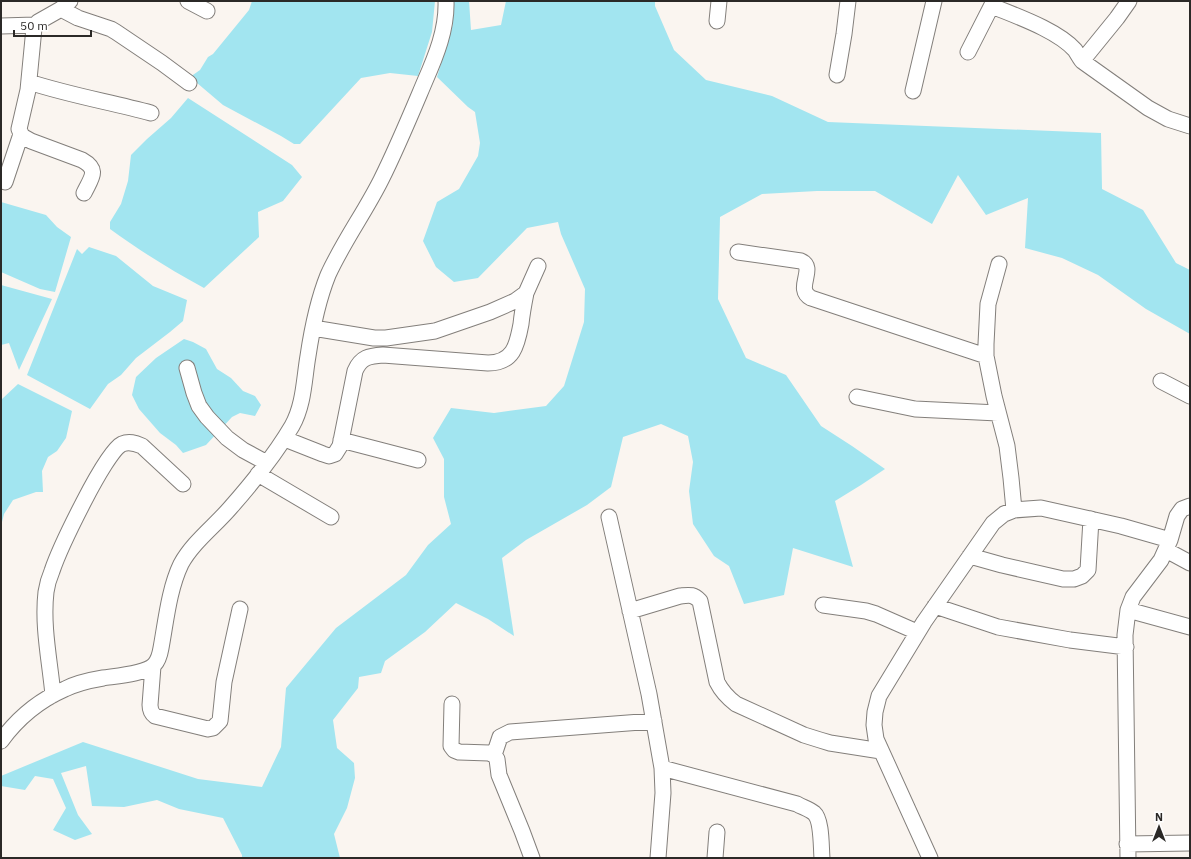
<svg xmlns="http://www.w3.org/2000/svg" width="1191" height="859" viewBox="0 0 1191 859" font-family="'IBM Plex Sans',sans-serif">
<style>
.water{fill:#a2e5f0}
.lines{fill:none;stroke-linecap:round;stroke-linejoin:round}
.minor-casing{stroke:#837f7b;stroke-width:17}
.minor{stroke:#fff;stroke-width:15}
</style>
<rect width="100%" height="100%" fill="#faf5f0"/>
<path class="water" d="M 252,1 L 435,1 L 432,32 L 418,76 L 390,73 L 361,78 L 300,144 L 294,144 L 281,136 L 223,105 L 190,77 L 200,70 L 208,57 L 213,54 L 249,10 Z
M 452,1 L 469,1 L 471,30 L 501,25 L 506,1 L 655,1 L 655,6 L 674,50 L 706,80 L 772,96 L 828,122 L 1101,133 L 1102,189 L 1143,210 L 1176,263 L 1190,270 L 1190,334 L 1146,309 L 1098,275 L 1062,258 L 1025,248 L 1028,198 L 986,215 L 958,175 L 932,224 L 875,191 L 817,191 L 762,194 L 720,217 L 718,299 L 746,358 L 786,375 L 821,426 L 852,446 L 885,469 L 861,485 L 835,501 L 853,567 L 793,548 L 784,595 L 744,604 L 729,566 L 714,556 L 693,524 L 689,491 L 693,462 L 688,436 L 661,424 L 623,437 L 611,487 L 587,505 L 526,540 L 502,558 L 514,636 L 488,619 L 456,603 L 425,632 L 385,661 L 381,673 L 359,677 L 358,688 L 333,720 L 337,748 L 354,763 L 355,778 L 347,808 L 334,834 L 340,858 L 242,858 L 242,855 L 223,818 L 179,809 L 157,800 L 124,807 L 92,806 L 86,766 L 61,773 L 78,815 L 92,834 L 75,840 L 53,830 L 66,808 L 53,779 L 35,776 L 25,790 L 1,786 L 1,776 L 83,742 L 198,779 L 262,787 L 281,747 L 286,688 L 336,628 L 406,575 L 428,545 L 451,524 L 444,497 L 444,459 L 433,438 L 451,408 L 494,413 L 546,406 L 564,386 L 584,322 L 585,289 L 561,234 L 558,222 L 527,228 L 478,278 L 454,282 L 436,267 L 423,241 L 437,202 L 459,189 L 478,156 L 480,143 L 475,112 L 468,107 L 437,77 L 453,24 Z
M 188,98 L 292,165 L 302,177 L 283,201 L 258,212 L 259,237 L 204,288 C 171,270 140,251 110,229 L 110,222 L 121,204 L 128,181 L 131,155 L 147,139 L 171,118 Z
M 1,202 L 46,215 L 57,227 L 71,237 L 55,292 L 40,289 L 1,272 Z
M 89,247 L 116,256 L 153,286 L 187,300 L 183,321 L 170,332 L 136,358 L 121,375 L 108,384 L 90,409 L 27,375 L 77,249 L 82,254 Z
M 1,285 L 52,299 L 19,370 L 9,343 L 1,345 Z
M 184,339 L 193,342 L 206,349 L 217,369 L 231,378 L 243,391 L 255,396 L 261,405 L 255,416 L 240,413 L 232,417 L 206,445 L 183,453 L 176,445 L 160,433 L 139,409 L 132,395 L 136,377 L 156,358 Z
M 18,384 L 72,411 L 66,438 L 57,451 L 48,457 L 42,471 L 43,492 L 36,492 L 13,500 L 4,514 L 1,526 L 1,400 Z"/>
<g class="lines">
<defs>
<path id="minor" d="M 70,1 L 61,9 L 38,22 L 34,28 L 28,90 L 19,129 L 22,136 L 31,141 L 82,160 C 100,170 91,178 84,193
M 188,1 L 207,11
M 1129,1 L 1117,18 L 1082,61 L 1148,108 L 1168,119 L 1190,126
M 992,6 C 1016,16 1057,30 1075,50 C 1077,53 1079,57 1082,61
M 61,9 L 78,18 L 111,29 L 116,32 L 162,63 L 189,83
M 717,21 L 719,1
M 1,26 L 35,25
M 968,52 L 994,1
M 837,75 L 844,34 L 848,1
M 29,82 C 69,95 110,102 151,113
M 913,91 L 934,1
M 5,182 L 21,134
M 738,252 L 801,261 C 817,268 794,289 811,298 L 986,356
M 999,264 L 988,304 L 986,344 L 986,356 L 994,396 L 1007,446 L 1011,478 L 1014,510
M 313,328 L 374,338 L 386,338 L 435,331 L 490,312 L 515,301 L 526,293 L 538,266
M 187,368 L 194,393 L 199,406 L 207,417 L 227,438 L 243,450 L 267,463
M 1161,381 L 1190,396
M 857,397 L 915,409 L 998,413
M 285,439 L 323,454 L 329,456 L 335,454 L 340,446 L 355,371 C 361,357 369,356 383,355 L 488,363 C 513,363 517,346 521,324 C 522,314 524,303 526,293
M 341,440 L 418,460
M 258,474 L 331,517
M 609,517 L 649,694 L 662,768 L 663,793 L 658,858
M 1166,550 L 1190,563
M 970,556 L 1002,565 L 1063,579 L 1074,579 L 1082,576 L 1088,570 L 1091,519
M 823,605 L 866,611 L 876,614 L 917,632
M 935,606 L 998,627 L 1070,640 L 1126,647
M 1128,610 L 1190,627
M 630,611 L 680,596 C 690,595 693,594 700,601 L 717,682 C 722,692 728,698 736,704 L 804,735 L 820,740 L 830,743 L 881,751
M 153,666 L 150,705 C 150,710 151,713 155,716 L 208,729 L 213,728 L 220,721 L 224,682 L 240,609
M 53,695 C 50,662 42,626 46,592 C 47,585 49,578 52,571 C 59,550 105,452 122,444 C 129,441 135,443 142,446 L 183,484
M 452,704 L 451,746 L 454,750 L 459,752 L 489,753 L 494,755 L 497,759 L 499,775 L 522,831 L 532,858
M 1,741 C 17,719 40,700 65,689 C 77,683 91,680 103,678 C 116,676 145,674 154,665 C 158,661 160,654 161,648 C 166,621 169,589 181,564 C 193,542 215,526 231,507 C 253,482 275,455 292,426 C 304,405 304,379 308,356 C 312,329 318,300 328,275 C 343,242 365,212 381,180 C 397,148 411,114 425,81 C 436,56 447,29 446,1
M 494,755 L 500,737 L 510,732 L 654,721
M 662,768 L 797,804 C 802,807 809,809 814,813 C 822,820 821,847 822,858
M 1127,844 L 1190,843
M 715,858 L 717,832
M 930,858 L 876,739 L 874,725 L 875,712 L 879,696 L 924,622 L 993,523 L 1004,514 L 1014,510 L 1041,508 L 1121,526 L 1170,540
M 1128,858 L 1125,635 L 1128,610 L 1133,597 L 1161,560 L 1170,540 L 1177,516 L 1182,509 L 1190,506"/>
</defs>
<use href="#minor" class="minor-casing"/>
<use href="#minor" class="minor"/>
</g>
<rect width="1191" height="859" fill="none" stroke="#2b2927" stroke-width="4"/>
<g transform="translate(1159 827)" stroke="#ffffff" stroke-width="3" paint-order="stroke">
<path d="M0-3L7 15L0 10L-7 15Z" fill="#2b2927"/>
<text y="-6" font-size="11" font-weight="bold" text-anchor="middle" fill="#2b2927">N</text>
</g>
<path d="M14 30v6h77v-6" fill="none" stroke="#2b2927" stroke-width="2"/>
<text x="20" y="30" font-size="12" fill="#2b2927" stroke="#ffffff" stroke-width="3" paint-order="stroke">50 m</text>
</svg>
